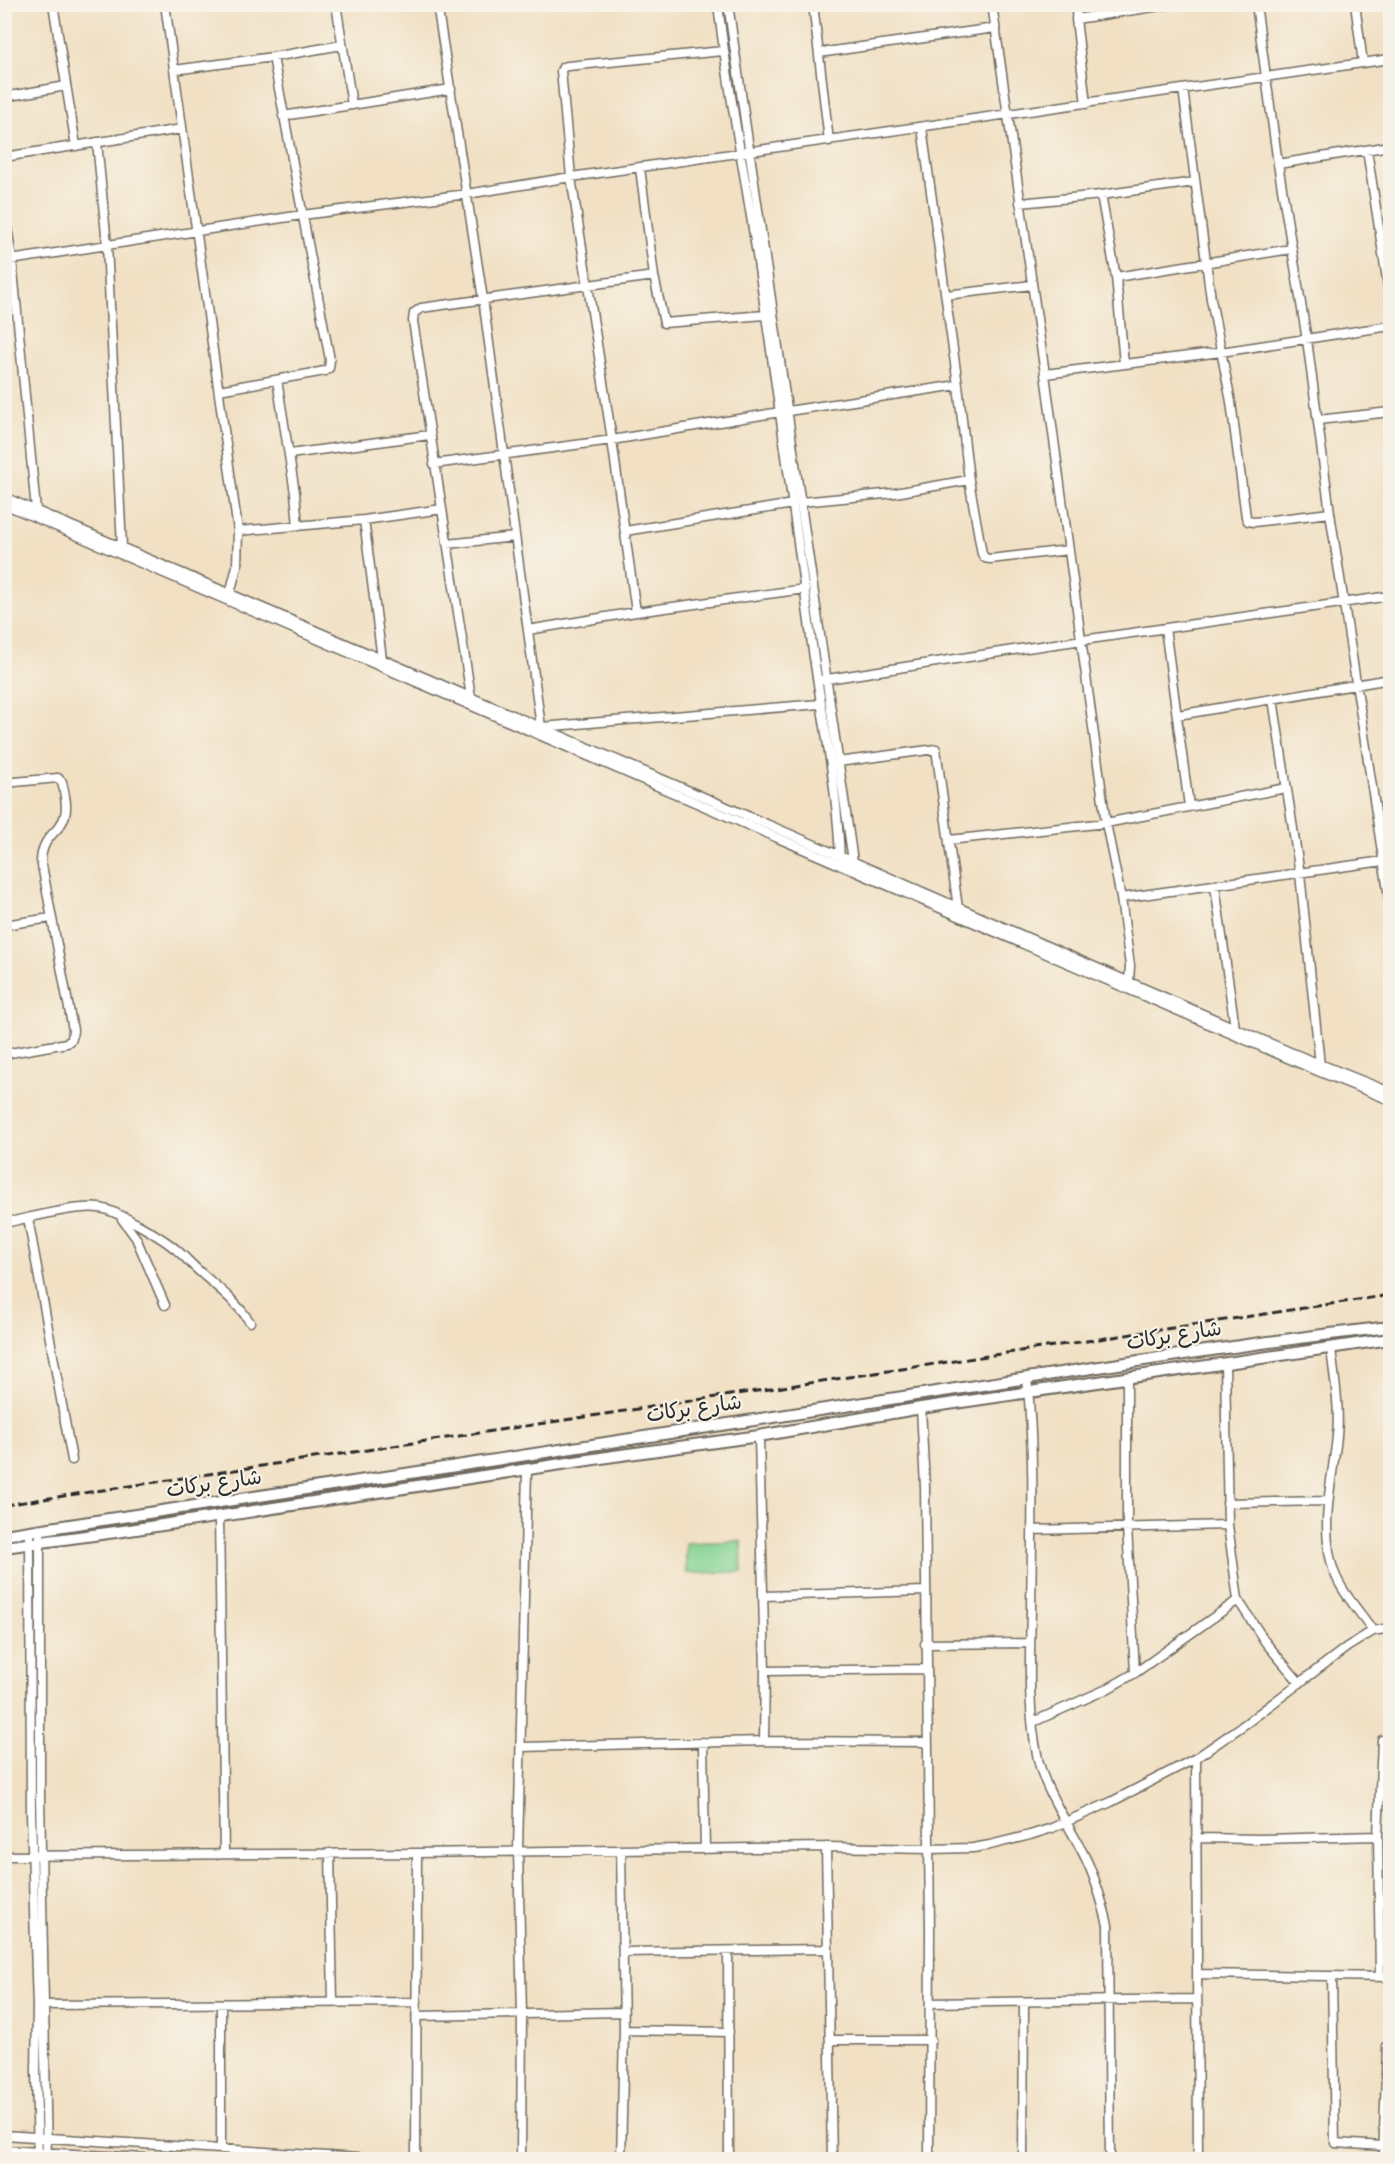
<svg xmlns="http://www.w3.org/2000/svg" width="1395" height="2164" viewBox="0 0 1395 2164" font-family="Mynerve,'Playpen Sans Arabic',sans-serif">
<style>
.green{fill:#84d392;stroke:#587f5e;stroke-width:1.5}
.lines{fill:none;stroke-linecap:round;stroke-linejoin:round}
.minor-casing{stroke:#706a60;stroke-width:11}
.major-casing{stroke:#706a60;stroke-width:14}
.minor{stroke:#fff;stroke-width:8}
.major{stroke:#fff;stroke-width:10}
.rail{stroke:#2b2b2b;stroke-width:3;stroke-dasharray:9 4.5;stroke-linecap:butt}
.labels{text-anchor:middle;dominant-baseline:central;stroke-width:4.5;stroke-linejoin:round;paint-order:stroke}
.street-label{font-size:21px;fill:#2b2b2b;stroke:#f7f3e8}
</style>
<rect width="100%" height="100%" fill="#f7f3e8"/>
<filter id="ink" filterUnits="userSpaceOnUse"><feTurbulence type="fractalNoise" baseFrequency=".0167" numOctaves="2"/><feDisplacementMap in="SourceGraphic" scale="12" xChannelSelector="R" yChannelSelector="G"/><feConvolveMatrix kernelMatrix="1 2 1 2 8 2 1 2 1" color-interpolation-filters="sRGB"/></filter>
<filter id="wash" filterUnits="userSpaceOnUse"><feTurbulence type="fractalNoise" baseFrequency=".008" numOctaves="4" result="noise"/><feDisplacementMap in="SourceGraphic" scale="24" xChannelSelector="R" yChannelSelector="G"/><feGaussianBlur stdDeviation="1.35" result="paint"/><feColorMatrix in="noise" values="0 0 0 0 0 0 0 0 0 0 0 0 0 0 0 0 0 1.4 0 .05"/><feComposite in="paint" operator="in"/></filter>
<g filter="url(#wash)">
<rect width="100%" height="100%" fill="#f1e0c3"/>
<path class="green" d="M 741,1541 L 742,1572 L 686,1573 L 686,1543 Z"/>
</g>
<g filter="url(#ink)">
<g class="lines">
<defs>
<path id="minor" d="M 53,4 L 76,146
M 165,4 L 238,531 L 237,566 L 230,594
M 336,4 L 352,105
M 437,4 L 483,299 L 541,727 L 820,704
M 718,4 C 727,84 743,163 755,242 C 775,373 793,505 811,637 C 821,712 838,786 840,862
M 728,4 L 854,868
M 813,4 L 829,141
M 992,4 L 1045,374 L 1106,823 L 1121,898 L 1130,966 L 1129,982
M 1077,4 L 1076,19 L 1086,104
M 1256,4 L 1278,164 L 1307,340 L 1330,513 L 1390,904
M 1355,4 L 1363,63
M 1076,19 L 1173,4
M 819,53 L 995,28
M 174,70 L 273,57 L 342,45
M 1183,89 L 1211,299 L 1231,402 L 1246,517 L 1248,521 L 1254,522 L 1330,513
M 4,97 L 66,86
M 283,116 L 451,89
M 922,128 L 958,385 L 969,480 L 982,554 L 985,558 L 990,559 L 1069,550
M 97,142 L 107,245 L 122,547
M 1367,150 L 1390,299
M 4,157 L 182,129
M 1278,164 L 1390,146
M 640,168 L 654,276 L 664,323 L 765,315
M 1101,195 L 1116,277 L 1124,364
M 1020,203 L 1101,195 L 1195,182
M 4,206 L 12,260 L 36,510
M 4,261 L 302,215 L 467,194 L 571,177 L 1390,59
M 1116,277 L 1291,249
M 946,295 L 1032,285
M 1045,374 L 1221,352 L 1390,326
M 277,380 L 295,493 L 298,526
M 219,390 L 325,371 L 329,368 L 330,360 L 273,57
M 788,411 L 958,385
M 1318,420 L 1390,412
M 290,454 L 429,435
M 434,464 L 612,440 L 780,412
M 4,497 L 792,835 L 1290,1052 L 1390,1092
M 801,502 L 895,493 L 969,480
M 4,504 L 1320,1072 L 1390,1100
M 364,520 L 382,659
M 238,531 L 364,520 L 442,509
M 625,531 L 793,504
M 447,544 L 515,537
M 636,612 L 612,440 L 571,177 L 561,71 L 563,67 L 568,66 L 723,51
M 1165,628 L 1189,806
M 528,630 L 636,612 L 805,589
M 821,680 L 1020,649 L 1390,596
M 471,697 L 413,321 L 414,313 L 421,308 L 654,276
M 1273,699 L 1300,874 L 1320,1065
M 1178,715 L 1390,679
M 838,762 L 936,749 L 958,908
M 4,783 L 58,778 L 62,782 C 64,792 68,805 65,815 C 61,833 43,833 41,860 L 73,1030 L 72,1039 L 67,1043 L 4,1054
M 949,840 L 1106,823 L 1286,788
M 1215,886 L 1235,1028
M 1121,898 L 1390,860
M 4,925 L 51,918
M 28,1218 L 72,1460
M 122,1219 L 136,1238 L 165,1305
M 4,1223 C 29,1218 76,1205 99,1208 C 117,1210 165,1239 179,1252 C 186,1258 192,1265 199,1271 C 218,1288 236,1301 250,1322
M 1331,1348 C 1334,1377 1340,1406 1337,1436 C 1333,1478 1320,1522 1332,1565 C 1338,1589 1359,1610 1373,1631
M 1225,1363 L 1228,1525 L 1238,1600 L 1266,1643 L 1300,1683
M 1127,1377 L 1127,1527 L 1135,1673
M 1027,1378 C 1035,1454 1032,1532 1031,1609 C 1030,1658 1027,1711 1038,1759 C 1046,1794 1069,1824 1085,1857 C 1096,1879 1102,1901 1108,1925 L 1110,2160
M 921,1408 L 925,1487 L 930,1930 L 929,2160
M 759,1436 L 765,1671 L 764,1741
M 1227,1503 L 1328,1501
M 219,1516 L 224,1854
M 40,1530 L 40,1796 L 47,2160
M 1032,1530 L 1228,1525
M 30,1531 L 31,1813 L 37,2007 L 36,2071 L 38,2160
M 764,1596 L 925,1591
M 925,1644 L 1030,1643
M 765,1671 L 926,1669
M 1033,1722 L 1107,1689 L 1135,1673 L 1238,1600
M 703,1742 L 705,1849
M 521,1747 L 764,1741 L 927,1742
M 1196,1758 L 1198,2160
M 1196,1838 L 1261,1839 L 1378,1836
M 826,1847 L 832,2160
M 330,1853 L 333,2002
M 4,1856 L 417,1853 L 826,1847 L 929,1849 L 973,1848 L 990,1845 L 1030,1835 L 1052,1828 L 1111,1802 L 1196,1758 L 1248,1722 L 1347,1647 L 1373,1631 L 1390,1628
M 728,1951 L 729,2160
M 623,1952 L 828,1949
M 1197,1974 L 1390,1977
M 1332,1976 L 1335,2143 L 1383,2146
M 1380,1977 L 1378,1836 L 1382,1740 L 1390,1740
M 930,2003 L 1197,1999
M 45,2005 L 417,2002
M 418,2016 L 623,2012
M 624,2030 L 729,2032
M 830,2040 L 931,2040
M 4,2135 L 388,2160
M 221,2148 L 221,2004
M 4,2150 L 179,2160
M 416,2160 L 417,1853
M 521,2160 L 522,2013 L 518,1851 L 527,1470
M 621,2160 L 624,2030 L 621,1850
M 1023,2160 L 1024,2003
M 1383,2160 L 1387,2046 L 1390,2043"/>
<path id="major" d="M 4,1535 C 304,1490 603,1443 903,1397 C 1065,1373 1227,1345 1390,1327
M 4,1547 L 123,1531 L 614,1456 L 759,1436 L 921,1408 L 1390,1339"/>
</defs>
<use href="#minor" class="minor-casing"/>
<use href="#major" class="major-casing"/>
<use href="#minor" class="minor"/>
<use href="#major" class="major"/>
<path class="rail" d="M 4,1505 L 1390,1295"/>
</g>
</g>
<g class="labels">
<g class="street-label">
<text transform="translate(1174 1336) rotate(-9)">شارع بركات</text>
<text transform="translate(694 1409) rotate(-8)">شارع بركات</text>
<text transform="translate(214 1484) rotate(-8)">شارع بركات</text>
</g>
</g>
<rect width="1395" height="2164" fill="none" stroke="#f7f3e8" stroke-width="24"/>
</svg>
